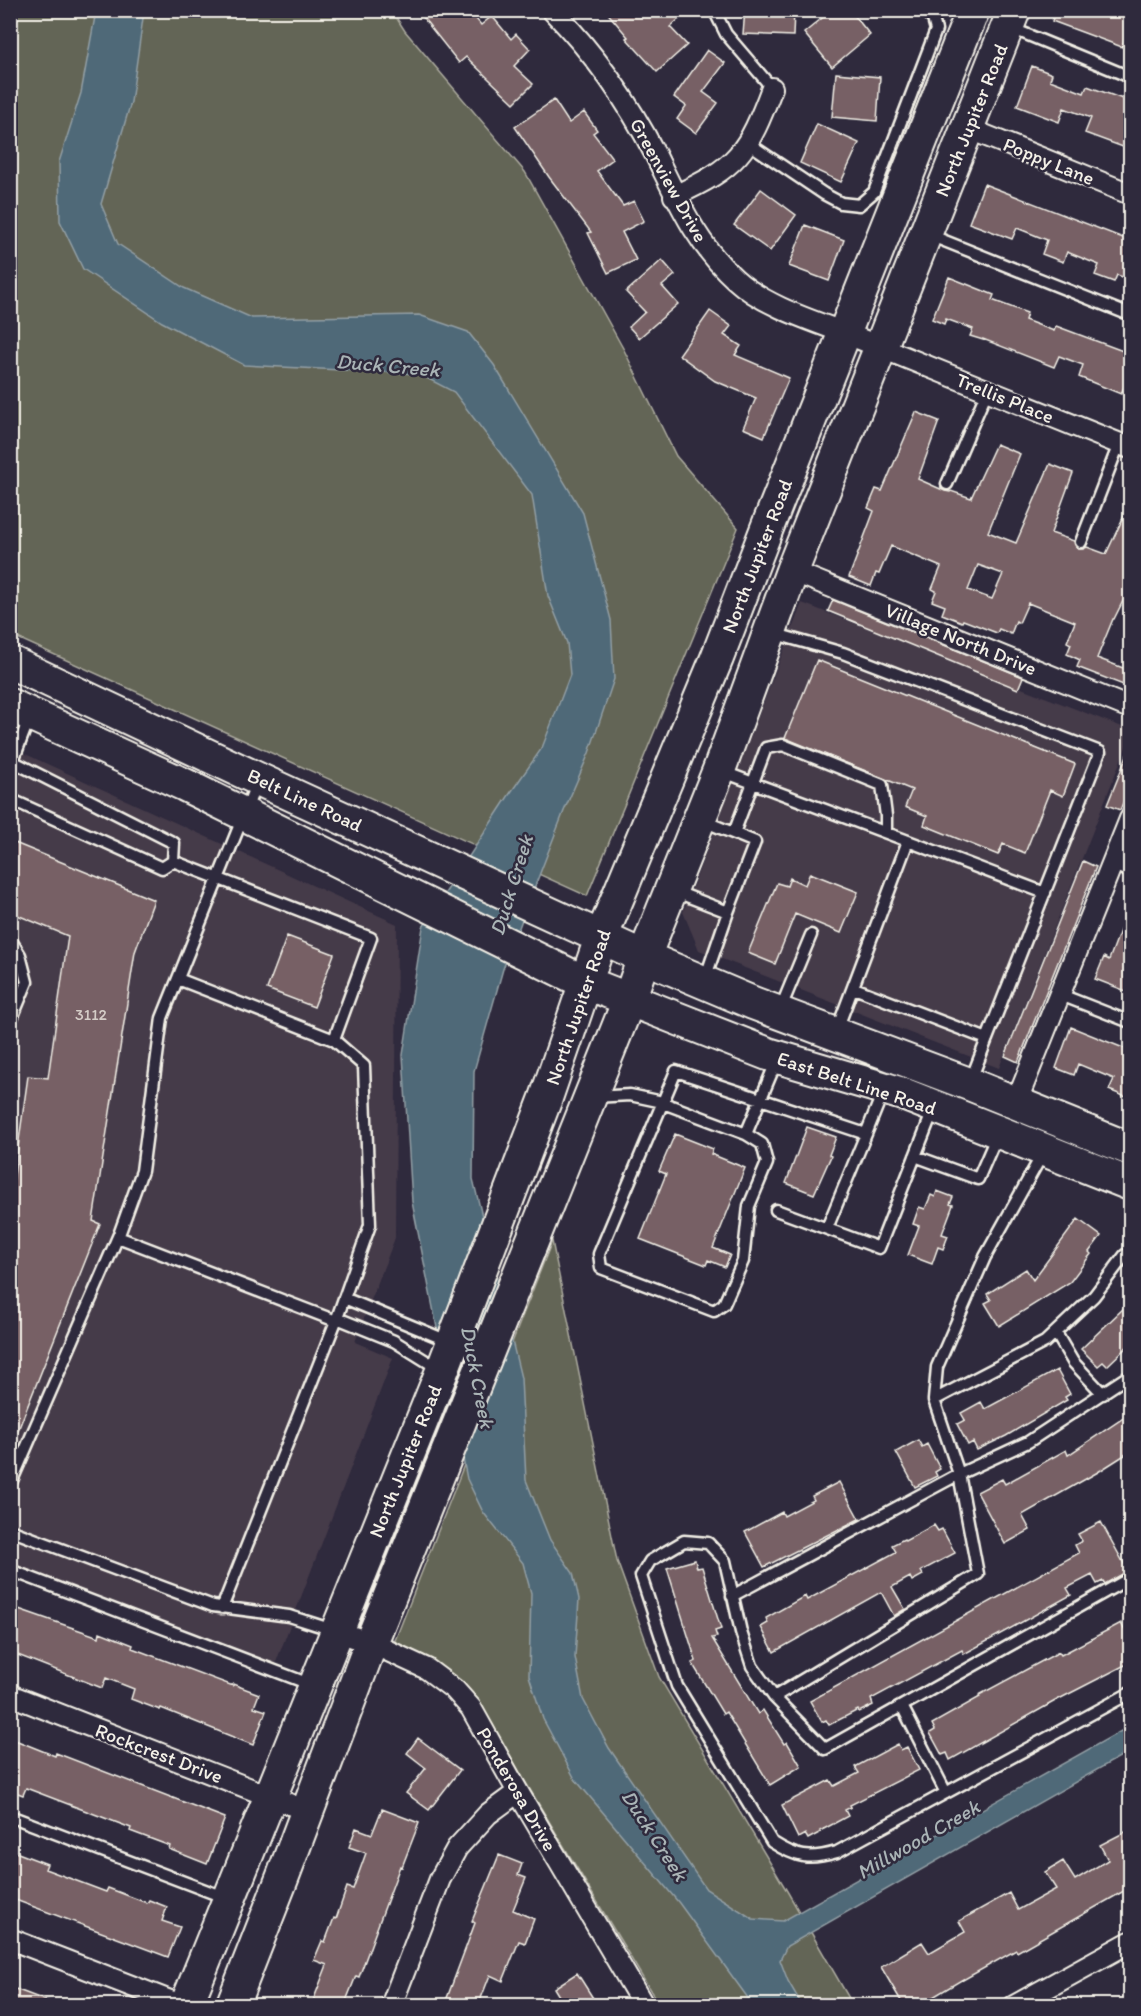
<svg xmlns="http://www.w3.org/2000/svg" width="1141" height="2016" viewBox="0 0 1141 2016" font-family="Itim,sans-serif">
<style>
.built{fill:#453a49}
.green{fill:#646556;stroke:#acab9f;stroke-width:1.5}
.water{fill:#506978;stroke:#929fa5;stroke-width:1.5}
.building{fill:#776165;stroke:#f4f1e8;stroke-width:1.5;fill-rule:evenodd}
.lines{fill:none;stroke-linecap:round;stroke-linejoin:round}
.service-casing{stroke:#f4f1e8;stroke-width:15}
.minor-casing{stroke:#f4f1e8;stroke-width:24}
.primary-casing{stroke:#f4f1e8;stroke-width:36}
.service{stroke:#2f2a3d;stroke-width:10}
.minor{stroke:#2f2a3d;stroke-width:20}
.primary{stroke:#2f2a3d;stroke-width:32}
.labels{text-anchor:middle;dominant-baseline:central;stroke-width:5;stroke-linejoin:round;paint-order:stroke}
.number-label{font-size:16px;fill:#d5cdc7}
.street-label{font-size:20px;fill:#f4f1e8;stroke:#2f2a3d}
.water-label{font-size:21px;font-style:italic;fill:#aab4b6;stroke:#2f2a3d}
</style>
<rect width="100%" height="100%" fill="#2f2a3d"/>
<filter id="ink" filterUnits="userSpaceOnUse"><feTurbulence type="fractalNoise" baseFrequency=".0167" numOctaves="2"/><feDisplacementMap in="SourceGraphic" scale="12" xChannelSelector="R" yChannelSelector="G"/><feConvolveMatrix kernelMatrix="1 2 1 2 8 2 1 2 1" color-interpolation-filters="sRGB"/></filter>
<g filter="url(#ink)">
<path class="built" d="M 802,603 L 1130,730 L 1130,737 L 999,1068 L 699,950 L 683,912 Z
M 10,747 L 397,924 L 395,1238 L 355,1342 L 393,1358 L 273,1670 L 11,1565 Z"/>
<path class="green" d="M 11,11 L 392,11 L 405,31 L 525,172 L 624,350 L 676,456 L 738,528 L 587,896 L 11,635 Z
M 552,1241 L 617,1561 L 659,1677 L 787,1891 L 853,2005 L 659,2005 L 477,1701 L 453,1675 L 394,1643 Z"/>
<path class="water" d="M 96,11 L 144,11 L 131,102 L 101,204 L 118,244 L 184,288 L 252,318 L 419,315 L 468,332 L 494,365 L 583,513 L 611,620 L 614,679 L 589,753 L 564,811 L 503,969 L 474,1071 L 473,1179 L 521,1378 L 526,1480 L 550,1540 L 573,1573 L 579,1599 L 575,1657 L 583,1699 L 609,1748 L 706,1889 L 753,1919 L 783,1921 L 1130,1726 L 1130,1751 L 787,1946 L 780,1960 L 788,1981 L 802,2005 L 753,2005 L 679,1903 L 575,1779 L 543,1719 L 529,1676 L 531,1593 L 523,1563 L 483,1512 L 467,1479 L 412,1202 L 403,1055 L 423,927 L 509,795 L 542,748 L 570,675 L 567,643 L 548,596 L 532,495 L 454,392 L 419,374 L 244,365 L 162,322 L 83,269 L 60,221 L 59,162 L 81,93 Z"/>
<path class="building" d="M 417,10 L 469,10 L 481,25 L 492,16 L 511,39 L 516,34 L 530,49 L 514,66 L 533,84 L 514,103 L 466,57 L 459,63 Z
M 605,10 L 672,10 L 679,19 L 670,27 L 687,45 L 657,72 L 626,38 L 628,37 Z
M 745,10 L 794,10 L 793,36 L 743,34 Z
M 832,10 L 850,10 L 870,35 L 832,67 L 804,33 Z
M 1056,10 L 1102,10 L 1113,15 L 1115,10 L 1131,10 L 1131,36 L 1126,34 L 1122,47 L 1052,21 Z
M 707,50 L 725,63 L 703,92 L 718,103 L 696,133 L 677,119 L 686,106 L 674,97 Z
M 1032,66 L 1052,74 L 1050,80 L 1084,93 L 1087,86 L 1131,102 L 1131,150 L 1085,133 L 1091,118 L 1064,108 L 1059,122 L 1017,106 Z
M 836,73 L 880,77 L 877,121 L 832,117 Z
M 554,100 L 569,123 L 584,112 L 597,130 L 593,133 L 613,159 L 597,171 L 623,206 L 634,201 L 644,221 L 622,232 L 636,260 L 608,273 L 588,233 L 591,232 L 549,177 L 515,127 Z
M 817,124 L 859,143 L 841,182 L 800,163 Z
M 984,184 L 1131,241 L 1131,280 L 1117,275 L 1114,282 L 1095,275 L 1099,265 L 1067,252 L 1063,262 L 1042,254 L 1047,240 L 1017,228 L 1012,239 L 969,223 Z
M 761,189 L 796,215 L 770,251 L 734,225 Z
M 805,225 L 844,240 L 829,281 L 789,266 Z
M 662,260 L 675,275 L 662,286 L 678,304 L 639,338 L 629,327 L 645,312 L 626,292 Z
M 949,277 L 994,295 L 992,300 L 1027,313 L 1025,320 L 1054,331 L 1056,326 L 1131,354 L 1131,382 L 1127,380 L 1121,394 L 1079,377 L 1083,365 L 1059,356 L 1054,367 L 983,339 L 983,340 L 970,336 L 973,329 L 946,319 L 944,324 L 932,319 Z
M 710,311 L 731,326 L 724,335 L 741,346 L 735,355 L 789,378 L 764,437 L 743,428 L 756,398 L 715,381 L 679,355 Z
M 916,412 L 939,421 L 918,479 L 945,491 L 950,492 L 951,491 L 971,498 L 996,444 L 1020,454 L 988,532 L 1016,543 L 1050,464 L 1073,473 L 1051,533 L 1074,541 L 1078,549 L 1083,549 L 1087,547 L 1106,554 L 1131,501 L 1131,585 L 1114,619 L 1113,619 L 1097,658 L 1131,671 L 1131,688 L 1077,667 L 1080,660 L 1067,654 L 1071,644 L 1067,642 L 1075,622 L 1028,603 L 1019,623 L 1016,621 L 1011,634 L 999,629 L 997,633 L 963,620 L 962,622 L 942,614 L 945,606 L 932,601 L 936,591 L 932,589 L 941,567 L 891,546 L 879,574 L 876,573 L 871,586 L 849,577 L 874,511 L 868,508 L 876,489 L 882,491 ZM 978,565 L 1003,574 L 992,599 L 968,590 Z
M 833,600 L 1023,677 L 1018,689 L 828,611 Z
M 817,660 L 1075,764 L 1063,796 L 1050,790 L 1025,853 L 1003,844 L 998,855 L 924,825 L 927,816 L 905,807 L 912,790 L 785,738 Z
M 1130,748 L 1131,784 L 1120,810 L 1107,805 Z
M 10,841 L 154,900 L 135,952 L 93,1221 L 100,1224 L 11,1448 L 10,1189 L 12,1190 L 28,1076 L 48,1078 L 68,936 L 10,912 Z
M 1083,861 L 1096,867 L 1018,1062 L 1005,1056 Z
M 810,873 L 858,892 L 841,933 L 795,914 L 775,964 L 748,953 L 777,883 L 787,886 L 790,878 L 805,885 Z
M 1129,907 L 1131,907 L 1131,993 L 1095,979 L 1104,957 L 1109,960 Z
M 287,936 L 334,954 L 314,1007 L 267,989 Z
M 1071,1027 L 1131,1051 L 1131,1099 L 1109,1090 L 1114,1079 L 1078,1064 L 1074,1075 L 1056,1068 Z
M 807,1127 L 836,1137 L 829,1155 L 831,1156 L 814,1194 L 786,1183 Z
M 675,1134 L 713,1149 L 711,1154 L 745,1168 L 713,1248 L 730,1255 L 725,1267 L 708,1260 L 706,1265 L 640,1239 L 666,1174 L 659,1171 Z
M 937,1191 L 953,1197 L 950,1204 L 953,1205 L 942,1234 L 948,1236 L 943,1249 L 938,1247 L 932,1264 L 908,1255 L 919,1226 L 913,1224 L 919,1207 L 925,1209 L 931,1195 L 935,1197 Z
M 1078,1219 L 1101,1236 L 1089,1252 L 1091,1254 L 1070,1282 L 999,1326 L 985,1303 L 991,1300 L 987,1294 L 1026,1269 L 1033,1280 Z
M 1124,1308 L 1131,1314 L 1131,1343 L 1107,1366 L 1103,1362 L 1098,1366 L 1081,1349 Z
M 1057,1370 L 1070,1394 L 1065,1397 L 1067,1400 L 1006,1436 L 977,1450 L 973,1442 L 968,1445 L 957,1424 L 965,1420 L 961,1413 L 981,1402 L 985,1409 Z
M 1131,1413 L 1131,1451 L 1098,1472 L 1022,1515 L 1030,1530 L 1005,1544 L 977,1492 L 1002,1479 L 1005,1484 L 1066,1450 L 1068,1455 Z
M 918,1440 L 922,1447 L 927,1444 L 940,1469 L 935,1472 L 937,1476 L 915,1487 L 896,1452 Z
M 839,1482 L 859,1519 L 764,1567 L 745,1532 L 782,1512 L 784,1516 L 814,1500 L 812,1496 Z
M 1101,1522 L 1128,1571 L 1105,1584 L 1103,1581 L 1097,1584 L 1092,1575 L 1067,1588 L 1071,1595 L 964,1654 L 962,1650 L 871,1699 L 873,1705 L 859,1712 L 858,1710 L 829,1725 L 826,1720 L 822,1722 L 810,1701 L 1079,1553 L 1075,1545 L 1082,1541 L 1078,1534 Z
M 934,1525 L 938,1531 L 942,1529 L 955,1553 L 921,1571 L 923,1575 L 912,1581 L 910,1577 L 892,1587 L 905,1609 L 894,1616 L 881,1592 L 774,1652 L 761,1627 L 768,1623 L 766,1618 L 805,1596 L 807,1600 L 896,1552 L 892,1545 L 904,1539 L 905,1541 Z
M 695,1560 L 697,1568 L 702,1567 L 721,1629 L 715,1631 L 717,1637 L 712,1638 L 758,1714 L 763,1710 L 784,1744 L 787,1742 L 801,1766 L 770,1785 L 726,1712 L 723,1714 L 692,1663 L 696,1661 L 667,1568 Z
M 10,1606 L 99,1637 L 100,1632 L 133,1645 L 132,1648 L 233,1686 L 233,1684 L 259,1694 L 254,1707 L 266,1711 L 253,1745 L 161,1708 L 160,1710 L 131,1699 L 134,1689 L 106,1678 L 102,1688 L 10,1652 Z
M 1121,1623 L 1124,1629 L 1131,1626 L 1131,1662 L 1057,1700 L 950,1760 L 947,1753 L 942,1755 L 930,1733 L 935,1730 L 932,1724 L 980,1697 L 979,1695 L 1059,1652 L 1061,1655 Z
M 10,1738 L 55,1756 L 56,1753 L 225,1818 L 207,1864 L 169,1849 L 170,1846 L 130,1831 L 131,1828 L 26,1788 L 23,1795 L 10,1790 Z
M 418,1738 L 460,1770 L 429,1810 L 406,1793 L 426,1768 L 407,1753 Z
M 898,1744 L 901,1750 L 907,1747 L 919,1770 L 850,1805 L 851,1807 L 845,1810 L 848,1816 L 820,1831 L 821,1832 L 808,1839 L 805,1834 L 798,1838 L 782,1805 L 830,1780 L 834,1786 L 859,1773 L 855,1767 Z
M 382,1809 L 419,1823 L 402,1867 L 400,1866 L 359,1977 L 356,1976 L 344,2006 L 311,2006 L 327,1965 L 314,1960 L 322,1941 L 325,1942 L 334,1918 L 336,1919 L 347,1887 L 353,1889 L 366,1853 L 349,1847 L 356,1828 L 372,1834 Z
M 1131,1829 L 1131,1887 L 1017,1952 L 1016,1950 L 963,1980 L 963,1979 L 918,2006 L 904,2006 L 881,1967 L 922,1942 L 929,1953 L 965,1932 L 959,1921 L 1009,1893 L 1018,1910 L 1056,1889 L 1045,1872 L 1063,1861 L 1075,1880 L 1108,1860 L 1100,1845 Z
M 10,1850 L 47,1864 L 45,1869 L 106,1892 L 108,1888 L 147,1903 L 149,1900 L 167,1907 L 162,1921 L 180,1927 L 168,1957 L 10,1898 Z
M 499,1855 L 522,1864 L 518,1875 L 526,1878 L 513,1910 L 534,1919 L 525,1943 L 519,1941 L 503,1981 L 490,1975 L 478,2006 L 444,2006 L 475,1923 L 472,1921 Z
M 577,1973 L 598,2006 L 565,2006 L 554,1988 Z
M 10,1987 L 55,2004 L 55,2006 L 10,2006 Z"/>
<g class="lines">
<defs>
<path id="service" d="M 714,10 L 726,34 L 772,88
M 1011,28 L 1130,77
M 748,143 L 824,194 L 841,203 L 859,205 L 874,192 L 936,30 L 933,19 L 923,10
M 927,234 L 1130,315
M 947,484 L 987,391
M 1081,542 L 1119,444
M 772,633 L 843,653 L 1100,752 L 970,1082
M 10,760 L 174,843 L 173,861 L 371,938 L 334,1040 L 364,1066 L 370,1225 L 336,1321 L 222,1608
M 11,766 L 30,716
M 721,771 L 908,841 L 836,1032
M 10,799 L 162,868 L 173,861
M 701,820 L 755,842 L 728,912
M 734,833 L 766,748 L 783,745 L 882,785 L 886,816 L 886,832
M 908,841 L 1045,893
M 1113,865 L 1130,872
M 674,891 L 728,912 L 705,979
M 10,939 L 20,955 L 27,982 L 10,1023
M 178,979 L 334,1040
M 854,988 L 987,1039
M 1061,995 L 1130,1022
M 780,1010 L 811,935
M 594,1097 L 630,1095 L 658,1101 L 746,1134 L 777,1060
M 746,1134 L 762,1144 L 767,1163 L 749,1206 L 743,1261 L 724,1304 L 714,1311 L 601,1268 L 599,1254 L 676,1071 L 866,1134 L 827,1228
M 866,1134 L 883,1092
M 915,1156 L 978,1179 L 998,1133
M 776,1210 L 879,1248 L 934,1108
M 118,1237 L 336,1321
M 344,1298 L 482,1355
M 337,1318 L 394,1341 L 439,1369
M 1056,1333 L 1073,1362 L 1103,1394
M 934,1400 L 1045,1342 L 1094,1296 L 1125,1255
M 10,1485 L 120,1232 L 142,1171 L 162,1018 L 257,782
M 10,1530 L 213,1606 L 289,1616 L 333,1630
M 10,1570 L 312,1685
M 1130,1578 L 825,1749 L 774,1697 L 752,1666 L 741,1632 L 725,1561 L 708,1543 L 684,1541 L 650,1561 L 641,1576 L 677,1686 L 772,1842 C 797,1858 809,1860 837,1852 L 1130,1693
M 732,1596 L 959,1474 L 1028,1442 L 1130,1375
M 774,1697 L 978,1574 L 959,1474 L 934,1400 L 937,1367 L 985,1257 L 1043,1153
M 902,1706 L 946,1793
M 10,1816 L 226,1898"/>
<path id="minor" d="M 552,10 C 594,53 628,101 655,154 C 678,200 696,244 735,279 C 763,305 810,320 845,333 L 1130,448
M 967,128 L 1130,194
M 674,196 C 738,167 748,152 772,88
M 792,571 L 1130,708
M 1016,1103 L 1130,819
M 336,1631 L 371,1643 L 427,1669 L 455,1690 L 471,1708 L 518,1792 L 644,2006
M 10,1695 L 307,1811
M 10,1939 L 183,2006
M 391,2006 L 440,1879 L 457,1848 L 488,1814 L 518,1792
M 1014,2006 L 1130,1942"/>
<path id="primary" d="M 10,662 L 258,779 L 644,957 L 753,1003 L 969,1084 L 1130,1149
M 10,705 L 185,785 L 584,982 L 768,1054 L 903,1094 L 1130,1184
M 186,2006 L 442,1371 L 546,1098 L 601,938 L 717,658 L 767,528 L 973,10
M 232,2006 L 283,1876 L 371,1643 L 629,1000 L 644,957 L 719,770 L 792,571 L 1014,10"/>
</defs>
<use href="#service" class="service-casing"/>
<use href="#minor" class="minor-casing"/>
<use href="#primary" class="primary-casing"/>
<use href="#service" class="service"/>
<use href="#minor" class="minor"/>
<use href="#primary" class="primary"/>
</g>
</g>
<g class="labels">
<g class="number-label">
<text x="91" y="1014">3112</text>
</g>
<g class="street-label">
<text transform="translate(971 120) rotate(-68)">North Jupiter Road</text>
<text transform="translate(1049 161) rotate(22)">Poppy Lane</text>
<text transform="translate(669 180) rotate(61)">Greenview Drive</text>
<text transform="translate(1005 398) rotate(22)">Trellis Place</text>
<text transform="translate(757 556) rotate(-69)">North Jupiter Road</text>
<text transform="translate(961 639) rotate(22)">Village North Drive</text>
<text transform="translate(305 800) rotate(25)">Belt Line Road</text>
<text transform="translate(578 1007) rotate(-71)">North Jupiter Road</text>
<text transform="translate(857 1083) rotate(18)">East Belt Line Road</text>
<text transform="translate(405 1461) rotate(-68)">North Jupiter Road</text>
<text transform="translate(159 1753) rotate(21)">Rockcrest Drive</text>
<text transform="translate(517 1789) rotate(60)">Ponderosa Drive</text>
</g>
<g class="water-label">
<text transform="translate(388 365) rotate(5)">Duck Creek</text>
<text transform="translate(511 885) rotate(-73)">Duck Creek</text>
<text transform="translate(478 1377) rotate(79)">Duck Creek</text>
<text transform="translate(655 1835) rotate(57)">Duck Creek</text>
<text transform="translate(918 1839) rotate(-30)">Millwood Creek</text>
</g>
</g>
<rect width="1141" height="2016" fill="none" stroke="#2f2a3d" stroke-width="36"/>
<rect x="18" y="18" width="1105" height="1980" fill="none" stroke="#f4f1e8" stroke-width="2" filter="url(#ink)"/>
</svg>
